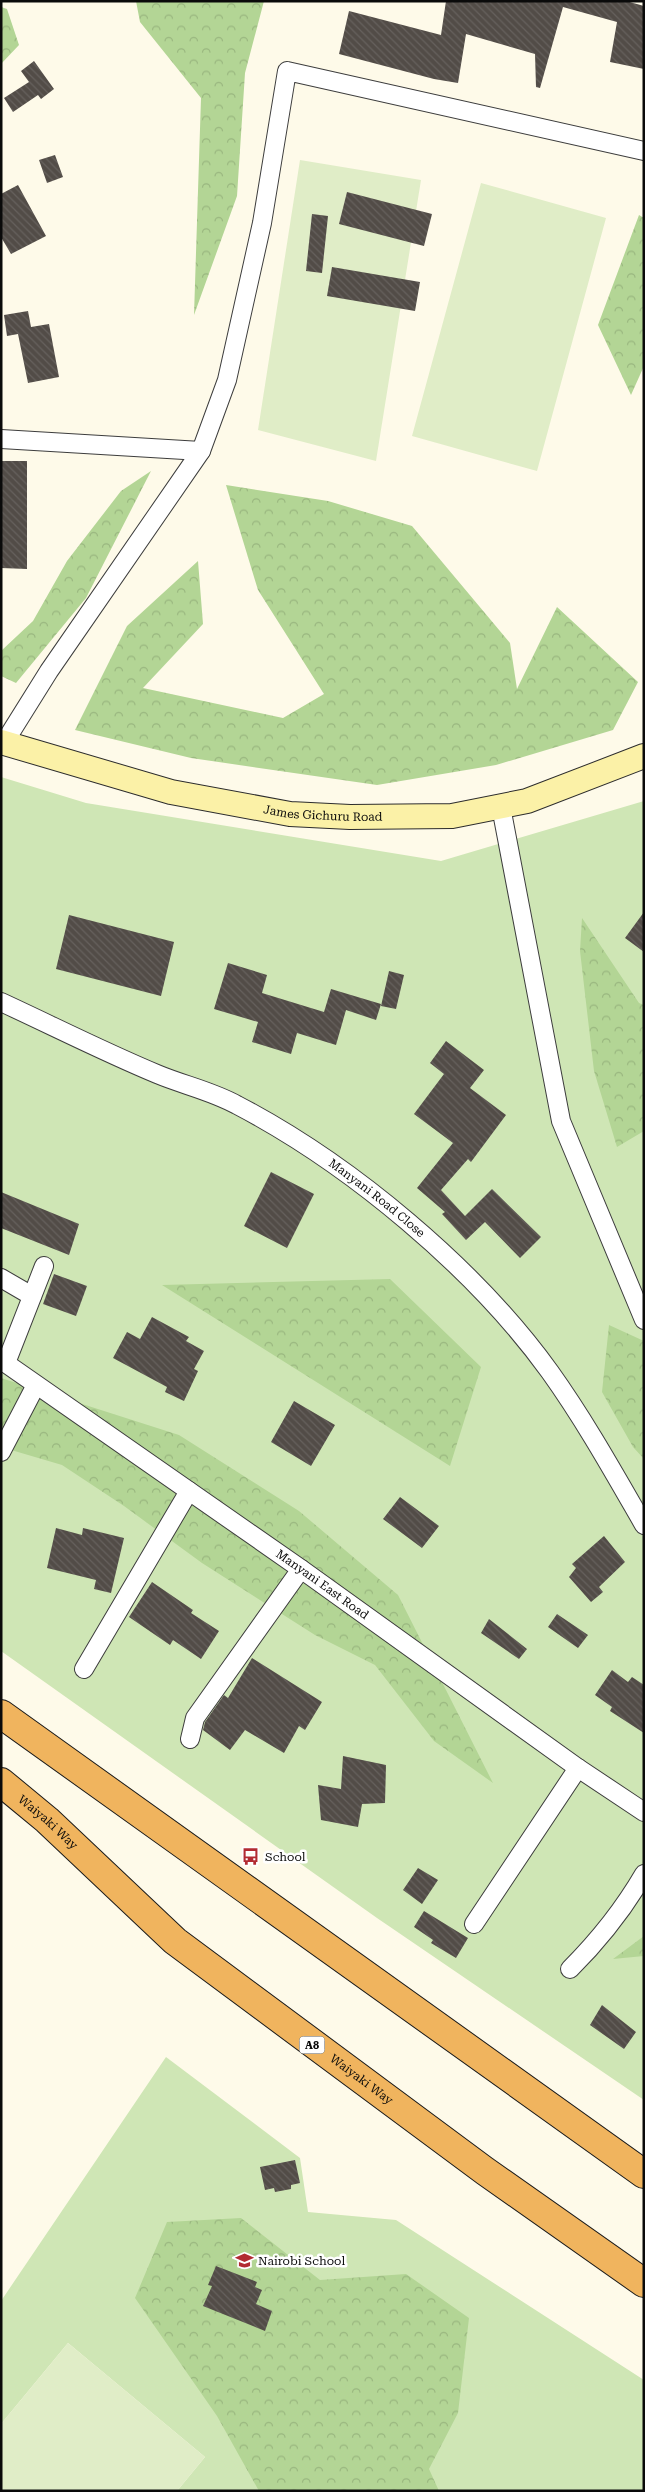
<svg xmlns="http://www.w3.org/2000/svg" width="645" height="2492" viewBox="0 0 645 2492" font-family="'Roboto Serif',serif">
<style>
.green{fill:#cfe6b5}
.forest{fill:url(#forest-crowns)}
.pitch{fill:#e0edc7}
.building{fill:url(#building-back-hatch)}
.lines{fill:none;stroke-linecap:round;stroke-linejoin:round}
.minor-casing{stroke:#3d3d3d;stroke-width:20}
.secondary-casing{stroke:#2c2c2c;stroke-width:26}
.trunk-casing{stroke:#1b1b1b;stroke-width:30}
.minor{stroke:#fff;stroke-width:18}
.secondary{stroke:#fbf1a7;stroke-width:24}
.trunk{stroke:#f0b45e;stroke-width:28}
.labels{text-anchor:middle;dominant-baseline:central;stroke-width:5;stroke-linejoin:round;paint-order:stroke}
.shield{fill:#fff;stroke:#545454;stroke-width:1}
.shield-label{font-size:11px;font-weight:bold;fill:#0a0a0a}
.street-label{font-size:12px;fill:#0a0a0a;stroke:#fff}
.poi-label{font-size:12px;fill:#0a0a0a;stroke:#fff;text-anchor:start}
</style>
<defs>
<pattern id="forest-crowns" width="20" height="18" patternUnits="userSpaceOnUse" patternTransform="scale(1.25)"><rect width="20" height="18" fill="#b3d595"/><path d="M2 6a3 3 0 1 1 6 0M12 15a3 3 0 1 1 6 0" fill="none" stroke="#99b67f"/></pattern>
<pattern id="building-back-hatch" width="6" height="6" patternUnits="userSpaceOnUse" patternTransform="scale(1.25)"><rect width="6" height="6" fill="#524c47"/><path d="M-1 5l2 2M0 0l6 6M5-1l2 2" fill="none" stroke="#66615d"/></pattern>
</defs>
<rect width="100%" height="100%" fill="#fefae9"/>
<path class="green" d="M 1,777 L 86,803 L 441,861 L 644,801 L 644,2100 L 377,1918 L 1,1651 Z
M 166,2057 L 300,2158 L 308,2212 L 396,2220 L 644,2380 L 644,2491 L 177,2491 L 205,2457 L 68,2343 L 1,2424 L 1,2301 Z"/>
<path class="forest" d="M 136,1 L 264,1 L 245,73 L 237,196 L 194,315 L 201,98 L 140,22 Z
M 1,7 L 7,9 L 19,45 L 1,64 Z
M 639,215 L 644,218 L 644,366 L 631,395 L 598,325 Z
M 151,471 L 86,598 L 16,683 L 1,676 L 1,651 L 33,621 L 67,561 L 121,491 Z
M 226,485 L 328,501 L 412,526 L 510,643 L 517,689 L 557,607 L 638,682 L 613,730 L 496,765 L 377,785 L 191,758 L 75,730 L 127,626 L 198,561 L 203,624 L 143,688 L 283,718 L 324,694 L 258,590 Z
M 582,918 L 639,1003 L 644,1005 L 644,1131 L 617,1147 L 594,1071 L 580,951 Z
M 390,1279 L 481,1367 L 450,1466 L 162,1285 Z
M 609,1325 L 644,1341 L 644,1459 L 633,1447 L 602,1392 Z
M 1,1378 L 179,1435 L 299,1511 L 398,1595 L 493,1783 L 434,1741 L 375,1665 L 315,1635 L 202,1563 L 124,1506 L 62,1465 L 1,1447 Z
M 644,1936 L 644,1956 L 613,1959 Z
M 241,2218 L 320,2280 L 406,2274 L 469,2318 L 458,2413 L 429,2469 L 439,2491 L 259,2491 L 217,2416 L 135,2298 L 167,2222 Z"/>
<path class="pitch" d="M 300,160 L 421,180 L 376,461 L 258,430 Z
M 481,183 L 606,218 L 537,471 L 412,436 Z
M 68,2343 L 205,2457 L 177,2491 L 1,2491 L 1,2424 Z"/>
<path class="building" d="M 446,1 L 626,1 L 644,6 L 644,69 L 610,62 L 617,22 L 563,7 L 540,88 L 536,87 L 535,54 L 466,34 L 458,83 L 434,79 L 339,54 L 349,11 L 441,35 Z
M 34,61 L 54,89 L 41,99 L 38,95 L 13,112 L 4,98 L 29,82 L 21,71 Z
M 55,155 L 63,177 L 47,183 L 39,160 Z
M 18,185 L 46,236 L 11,254 L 1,237 L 1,194 Z
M 347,192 L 432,214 L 424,246 L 339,224 Z
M 312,214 L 328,216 L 322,273 L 306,271 Z
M 332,267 L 420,282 L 415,311 L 327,296 Z
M 28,311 L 31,327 L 49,324 L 59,377 L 28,383 L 18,334 L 7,336 L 4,315 Z
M 1,461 L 27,461 L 27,569 L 1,568 Z
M 644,912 L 644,952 L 625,938 Z
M 69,915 L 174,942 L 161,996 L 56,969 Z
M 228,963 L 267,975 L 262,993 L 324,1012 L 331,989 L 381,1004 L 376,1020 L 346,1010 L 336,1045 L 297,1033 L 291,1054 L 252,1042 L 258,1022 L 214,1009 Z
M 389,971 L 404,975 L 396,1009 L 381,1006 Z
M 446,1041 L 484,1070 L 470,1088 L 506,1115 L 471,1162 L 468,1159 L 441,1190 L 465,1216 L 492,1189 L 541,1237 L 520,1258 L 485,1222 L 466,1240 L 442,1214 L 445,1212 L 417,1188 L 453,1143 L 414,1114 L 444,1074 L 430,1063 Z
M 271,1172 L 314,1194 L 287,1248 L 244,1226 Z
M 1,1192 L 79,1224 L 69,1255 L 1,1228 Z
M 54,1274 L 87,1286 L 76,1316 L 43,1304 Z
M 152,1317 L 189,1337 L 186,1341 L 204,1351 L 194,1369 L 198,1371 L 184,1401 L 165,1392 L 167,1387 L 113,1358 L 127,1332 L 140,1339 Z
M 294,1401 L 335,1425 L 311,1466 L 271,1442 Z
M 400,1497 L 439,1526 L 422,1548 L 383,1519 Z
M 56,1528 L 82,1535 L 83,1528 L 124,1538 L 111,1593 L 94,1589 L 96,1580 L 47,1568 Z
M 604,1536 L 625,1562 L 599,1587 L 603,1592 L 591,1602 L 569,1577 L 576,1568 L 572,1564 Z
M 152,1582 L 193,1610 L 191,1613 L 219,1631 L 201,1659 L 173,1640 L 170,1645 L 129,1617 Z
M 557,1614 L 588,1635 L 578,1648 L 548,1627 Z
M 489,1619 L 527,1649 L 519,1659 L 481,1633 Z
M 252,1658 L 322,1702 L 305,1730 L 299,1726 L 284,1753 L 245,1730 L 230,1750 L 203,1730 L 205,1722 L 224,1695 L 228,1698 Z
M 612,1670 L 628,1682 L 632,1677 L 644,1685 L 644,1733 L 610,1711 L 612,1707 L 595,1695 Z
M 343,1756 L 386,1765 L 385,1803 L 362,1804 L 358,1827 L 321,1820 L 318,1785 L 341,1789 Z
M 418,1868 L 438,1880 L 422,1904 L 403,1890 Z
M 424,1911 L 468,1938 L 456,1958 L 431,1943 L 433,1940 L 414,1927 Z
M 602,2005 L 636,2032 L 624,2049 L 590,2025 Z
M 295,2160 L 300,2183 L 291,2185 L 291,2189 L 275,2192 L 274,2188 L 265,2190 L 260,2167 Z
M 216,2266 L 257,2282 L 255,2287 L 262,2290 L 256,2304 L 272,2311 L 265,2331 L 203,2306 L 212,2286 L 208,2285 Z"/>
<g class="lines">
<defs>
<g id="minor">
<path d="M 1,439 L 201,451"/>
<path d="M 4,743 L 49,671 L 201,451 L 227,380 L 262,223 L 287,71 L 644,151"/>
<path d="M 501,807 L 561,1121 L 644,1320"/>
<path id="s1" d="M 1,1002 C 53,1026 104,1052 157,1074 C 183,1085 212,1091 237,1105 C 350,1164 475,1268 550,1372 C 585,1421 614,1473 644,1525"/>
<path d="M 1,1278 L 32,1296"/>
<path id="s2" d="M 1,1360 L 301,1569 L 578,1768 L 644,1812"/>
<path d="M 6,1363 L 44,1266"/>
<path d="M 1,1452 L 36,1385"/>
<path d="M 84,1669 L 189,1491"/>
<path d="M 190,1739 L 195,1718 L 301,1569"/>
<path d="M 474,1924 L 578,1768"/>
<path d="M 570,1969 C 599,1940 623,1910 644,1874"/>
</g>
<g id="secondary">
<path id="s3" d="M 1,742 L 171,792 L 290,814 L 350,817 L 452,816 L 527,801 L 644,756"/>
</g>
<g id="trunk">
<path d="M 1,1714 L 644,2174"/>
<path id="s4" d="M 1,1782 L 47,1820 L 175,1941 L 485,2171 L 644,2283"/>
</g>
</defs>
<use href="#minor" class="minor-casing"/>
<use href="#secondary" class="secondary-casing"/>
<use href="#trunk" class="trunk-casing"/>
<use href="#minor" class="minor"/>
<use href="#secondary" class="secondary"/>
<use href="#trunk" class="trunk"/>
</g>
<defs>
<symbol id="bus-bare" viewBox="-9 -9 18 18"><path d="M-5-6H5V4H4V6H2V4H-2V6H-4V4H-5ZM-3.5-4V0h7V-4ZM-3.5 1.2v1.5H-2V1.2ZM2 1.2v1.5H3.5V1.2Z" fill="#b22b32" stroke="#fff" stroke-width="2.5" paint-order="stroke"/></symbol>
<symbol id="school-bare" viewBox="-9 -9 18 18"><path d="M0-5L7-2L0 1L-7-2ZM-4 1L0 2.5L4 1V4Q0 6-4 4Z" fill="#b22b32" stroke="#fff" stroke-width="2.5" paint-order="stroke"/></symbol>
</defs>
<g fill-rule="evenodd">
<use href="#bus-bare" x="238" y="1844" width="25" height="25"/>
<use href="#school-bare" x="232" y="2248" width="25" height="25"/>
</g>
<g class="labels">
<rect class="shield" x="299.5" y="2036.5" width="25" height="17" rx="4"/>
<g class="shield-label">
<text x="312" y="2045">A8</text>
</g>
<g class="street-label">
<text stroke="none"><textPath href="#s3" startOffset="331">James Gichuru Road</textPath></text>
<text stroke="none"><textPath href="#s1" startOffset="426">Manyani Road Close</textPath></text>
<text stroke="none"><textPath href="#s2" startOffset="392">Manyani East Road</textPath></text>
<text stroke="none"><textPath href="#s4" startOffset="62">Waiyaki Way</textPath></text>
<text stroke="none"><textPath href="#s4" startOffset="468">Waiyaki Way</textPath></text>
</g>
<g class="poi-label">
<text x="265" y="1857">School</text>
<text x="258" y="2261">Nairobi School</text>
</g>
</g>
<rect width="645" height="2492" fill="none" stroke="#0a0a0a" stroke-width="5"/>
</svg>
